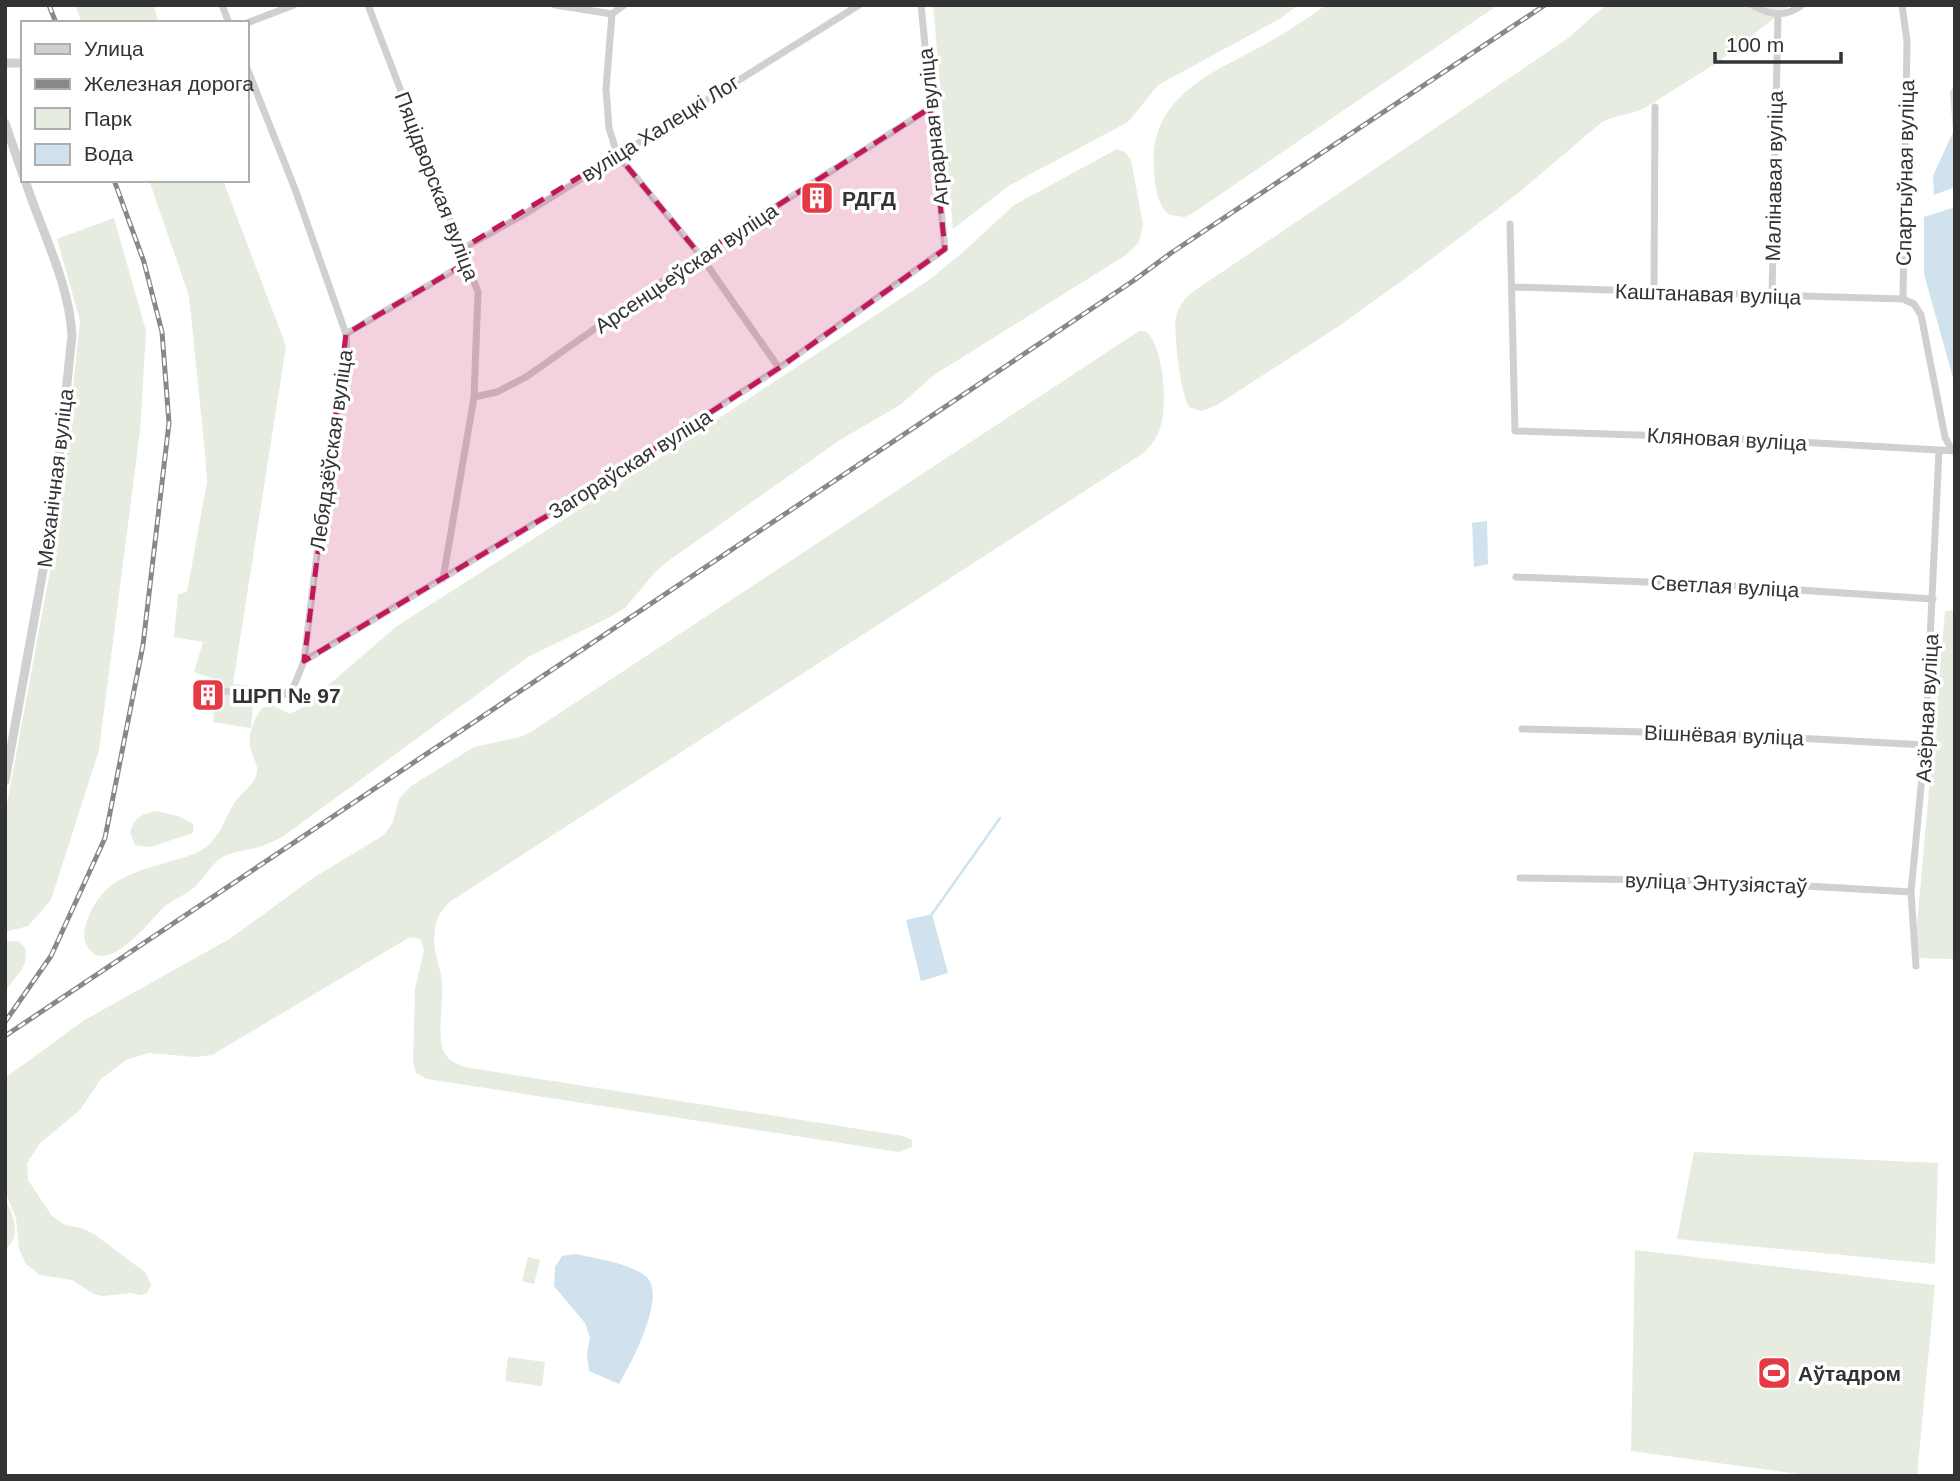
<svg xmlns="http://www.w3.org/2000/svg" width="1960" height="1481" viewBox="0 0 1960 1481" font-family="Arial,sans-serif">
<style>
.green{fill:#e6ecdf}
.water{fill:#cfe2ee}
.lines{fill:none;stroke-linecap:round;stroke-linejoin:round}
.stream{stroke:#cfe2ee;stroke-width:2.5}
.minor{stroke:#d0d0d0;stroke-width:7}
.tertiary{stroke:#d0d0d0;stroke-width:9}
.rail-casing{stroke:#888;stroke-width:5}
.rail{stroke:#fff;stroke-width:2.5;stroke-dasharray:8;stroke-linecap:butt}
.marked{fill:#c2185b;fill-opacity:0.2;stroke:#c2185b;stroke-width:5;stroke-dasharray:14 9;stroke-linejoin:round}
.labels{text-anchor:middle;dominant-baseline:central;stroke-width:7;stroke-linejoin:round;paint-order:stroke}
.street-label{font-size:21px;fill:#333;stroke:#fff}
.poi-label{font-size:21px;font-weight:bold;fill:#333;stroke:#fff;text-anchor:start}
</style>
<rect width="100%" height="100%" fill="#fff"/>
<path class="green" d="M 75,5 L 153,5 L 159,23 L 82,23 Z
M 933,5 L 1298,5 L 1281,18 L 1158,85 L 1128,122 L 1010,185 L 953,229 Z
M 1326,5 L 1498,5 L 1193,213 L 1185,217 L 1170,215 C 1156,204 1156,188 1154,171 C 1148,98 1208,75 1262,46 C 1284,34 1305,20 1326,5 Z
M 1606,5 L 1791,5 L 1718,62 L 1648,106 C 1633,115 1617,114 1602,122 L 1517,194 L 1422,266 L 1342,324 L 1217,405 L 1201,411 L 1189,407 C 1181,395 1173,332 1176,317 C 1178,307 1184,300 1191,293 L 1567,39 Z
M 1117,149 L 1125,152 L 1131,160 L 1143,225 L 1139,242 L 1126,255 L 934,375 L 900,405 L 840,440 L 668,561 L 655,572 L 626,607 L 610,617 L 528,657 L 285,835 C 278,839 270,843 262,846 C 248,851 233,851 221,858 C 211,865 205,877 196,886 C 187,894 175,899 165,906 C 152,918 106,980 87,946 C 83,939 84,929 87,921 C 103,876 137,872 178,859 C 192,855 205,851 214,839 C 224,827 228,810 238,798 C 245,790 254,784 257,773 C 258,765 254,760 252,753 C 246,738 253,720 262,708 L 274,706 L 290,714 L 303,707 L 397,626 L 602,495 L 929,280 L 962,253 L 1014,205 Z
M 149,180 L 223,180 L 286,346 L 233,684 L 255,686 L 251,728 L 213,722 L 217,680 L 194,672 L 203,642 L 174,637 L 178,594 L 187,592 L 207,482 L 205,453 L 189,296 Z
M 114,218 L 146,331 L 140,431 L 99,750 L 51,900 L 28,926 L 5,932 L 5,815 L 49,576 L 64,475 L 80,321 L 57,239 Z
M 1139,331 L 1145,331 C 1164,344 1168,407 1160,428 C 1157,438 1151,445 1145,452 L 451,901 C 442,909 436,918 435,929 C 431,952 441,964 442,984 C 444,1002 435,1040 446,1055 C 451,1063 461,1066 470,1068 L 903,1136 L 912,1140 L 912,1147 L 899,1152 L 427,1079 L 416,1073 L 413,1062 L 415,989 L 424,950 L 420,939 L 410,937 L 212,1055 L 195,1057 L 149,1053 L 126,1060 L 101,1079 L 80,1110 L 40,1143 L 27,1163 L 28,1180 L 52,1216 L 65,1225 L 81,1228 L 94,1234 L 146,1273 L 151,1285 L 147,1293 L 140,1295 L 130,1293 L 102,1296 L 94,1294 L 72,1280 L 40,1275 L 26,1264 L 19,1249 L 16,1218 L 5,1192 L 5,1078 L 83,1021 L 231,938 L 313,878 L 384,835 L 393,822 L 399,799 L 411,786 L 474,747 L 520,737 L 531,732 Z
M 1955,610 L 1955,959 L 1914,958 L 1945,611 Z
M 156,811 L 178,816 L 193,824 L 193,833 L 150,847 L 135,845 L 130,832 C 134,818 143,813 156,811 Z
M 18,941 L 26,949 L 25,962 L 21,971 L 5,991 L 5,942 Z
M 1694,1152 L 1938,1163 L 1935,1264 L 1677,1239 Z
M 5,1198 C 13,1215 23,1236 5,1249 Z
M 1635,1250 L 1935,1285 L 1917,1476 L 1813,1476 L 1631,1451 Z
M 528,1257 L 540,1260 L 534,1284 L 522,1281 Z
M 508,1357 L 545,1362 L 542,1386 L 505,1381 Z"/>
<path class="water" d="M 1955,84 L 1955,187 L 1934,195 L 1933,176 L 1953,132 L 1950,92 Z
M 1955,207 L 1955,385 L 1924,274 L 1924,217 Z
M 1487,521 L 1488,564 L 1474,567 L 1472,523 Z
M 932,914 L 948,973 L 921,981 L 906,920 Z
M 576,1254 C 597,1259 626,1262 644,1275 C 670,1291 631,1364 619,1384 L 589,1371 L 587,1354 L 590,1338 L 585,1323 L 554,1286 L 555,1267 L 562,1256 Z"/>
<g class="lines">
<path class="stream" d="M 932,914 L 1000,818"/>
<path class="minor" d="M 222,5 L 229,23
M 368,5 L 478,292 L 474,397 L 443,579
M 555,5 L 612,14 L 624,5
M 1752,5 C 1770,15 1785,18 1802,5
M 1902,5 L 1907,41 L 1903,299
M 612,14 L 606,89 L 609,128 L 617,154 L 700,255 L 779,368
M 247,23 L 294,5
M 1510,224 L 1515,431 L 1728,438 L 1955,451
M 460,250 L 523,215 L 859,5
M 1513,287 L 1903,299 L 1914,304 L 1921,315 L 1945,437 L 1952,451
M 1654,293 L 1655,107
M 1772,295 L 1778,15
M 346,334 L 466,263
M 474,397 L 497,392 L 526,377 L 700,255 L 930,108
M 1516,577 L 1724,585 L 1933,599
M 304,661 L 592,489 L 779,368 L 945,249 L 921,5
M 219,691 L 283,695 L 294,686 L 304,661 L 325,487 L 347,355 L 346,334 L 295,189 L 247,68
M 1522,729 L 1725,734 L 1925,745
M 1520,878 L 1719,881 L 1911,892
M 1916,966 L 1911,892 L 1925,745 L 1939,450"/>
<path class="tertiary" d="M 5,63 L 23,63
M 5,123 L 23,175
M 5,781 L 53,515 L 72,335 C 69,282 41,230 25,180"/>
<defs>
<path id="rail" d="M 49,5 L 56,23
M 5,1022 L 51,956 L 105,838 L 143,645 L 169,423 L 162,332 L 144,262 L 114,180
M 5,1036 L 1133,281 L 1171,253 L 1545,5"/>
</defs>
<use href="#rail" class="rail-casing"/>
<use href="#rail" class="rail"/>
</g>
<path class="marked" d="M 930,108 L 945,249 L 779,368 L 592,489 L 304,661 L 346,334 L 466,263 L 460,250 L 617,154 L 700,255 Z"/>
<defs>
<symbol id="building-square" viewBox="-11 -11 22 22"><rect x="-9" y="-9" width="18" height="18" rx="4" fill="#e63946" stroke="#fff"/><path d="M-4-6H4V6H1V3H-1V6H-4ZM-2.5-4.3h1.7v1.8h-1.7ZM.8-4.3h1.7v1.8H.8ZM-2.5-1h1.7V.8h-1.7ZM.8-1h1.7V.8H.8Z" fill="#fff"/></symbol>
<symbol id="stadium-square" viewBox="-11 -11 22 22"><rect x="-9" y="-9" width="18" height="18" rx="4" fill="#e63946" stroke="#fff"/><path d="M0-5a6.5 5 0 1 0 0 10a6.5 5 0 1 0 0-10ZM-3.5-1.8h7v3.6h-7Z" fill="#fff"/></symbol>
</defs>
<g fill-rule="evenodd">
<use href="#building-square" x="798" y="179" width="38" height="38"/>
<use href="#building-square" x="189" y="676" width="38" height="38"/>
<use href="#stadium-square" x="1755" y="1354" width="38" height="38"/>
</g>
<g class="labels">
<g class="street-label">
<text transform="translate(933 127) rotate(-96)">Аграрная вуліца</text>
<text transform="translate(660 128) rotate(-32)">вуліца Халецкі Лог</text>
<text transform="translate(1905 173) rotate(-89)">Спартыўная вуліца</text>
<text transform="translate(1774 176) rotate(-89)">Малінавая вуліца</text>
<text transform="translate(437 186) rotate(69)">Пяцідворская вуліца</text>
<text transform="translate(686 268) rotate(-34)">Арсенцьеўская вуліца</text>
<text transform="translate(1708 294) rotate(2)">Каштанавая вуліца</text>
<text transform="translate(1727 439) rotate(3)">Кляновая вуліца</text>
<text transform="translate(331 450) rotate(-82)">Лебядзёўская вуліца</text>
<text transform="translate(630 464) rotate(-32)">Загораўская вуліца</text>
<text transform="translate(55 478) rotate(-83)">Механічная вуліца</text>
<text transform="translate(1725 586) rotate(3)">Светлая вуліца</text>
<text transform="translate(1927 708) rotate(-87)">Азёрная вуліца</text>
<text transform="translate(1724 735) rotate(2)">Вішнёвая вуліца</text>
<text transform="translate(1716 883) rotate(2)">вуліца Энтузіястаў</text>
</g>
<g class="poi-label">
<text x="842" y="198">РДГД</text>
<text x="232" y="695">ШРП № 97</text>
<text x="1798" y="1373">Аўтадром</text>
</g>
</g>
<rect width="1960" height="1481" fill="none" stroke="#333333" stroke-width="14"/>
<rect x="21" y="21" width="228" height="161" fill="#ffffff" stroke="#adadad" stroke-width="2"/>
<rect x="35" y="44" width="35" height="10" fill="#d0d0d0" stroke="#adadad" stroke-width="2"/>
<text x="84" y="56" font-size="21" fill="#333333">Улица</text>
<rect x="35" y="79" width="35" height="10" fill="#888888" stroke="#adadad" stroke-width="2"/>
<text x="84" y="91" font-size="21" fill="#333333">Железная дорога</text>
<rect x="35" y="108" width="35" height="21" fill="#e6ecdf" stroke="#adadad" stroke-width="2"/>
<text x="84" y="126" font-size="21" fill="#333333">Парк</text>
<rect x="35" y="144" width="35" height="21" fill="#cfe2ee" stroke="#adadad" stroke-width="2"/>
<text x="84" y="161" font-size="21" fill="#333333">Вода</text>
<path d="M1715 52v10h126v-10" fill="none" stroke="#333333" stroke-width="3.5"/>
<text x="1726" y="52" font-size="21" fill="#333333" stroke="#ffffff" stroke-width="5" paint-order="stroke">100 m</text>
</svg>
